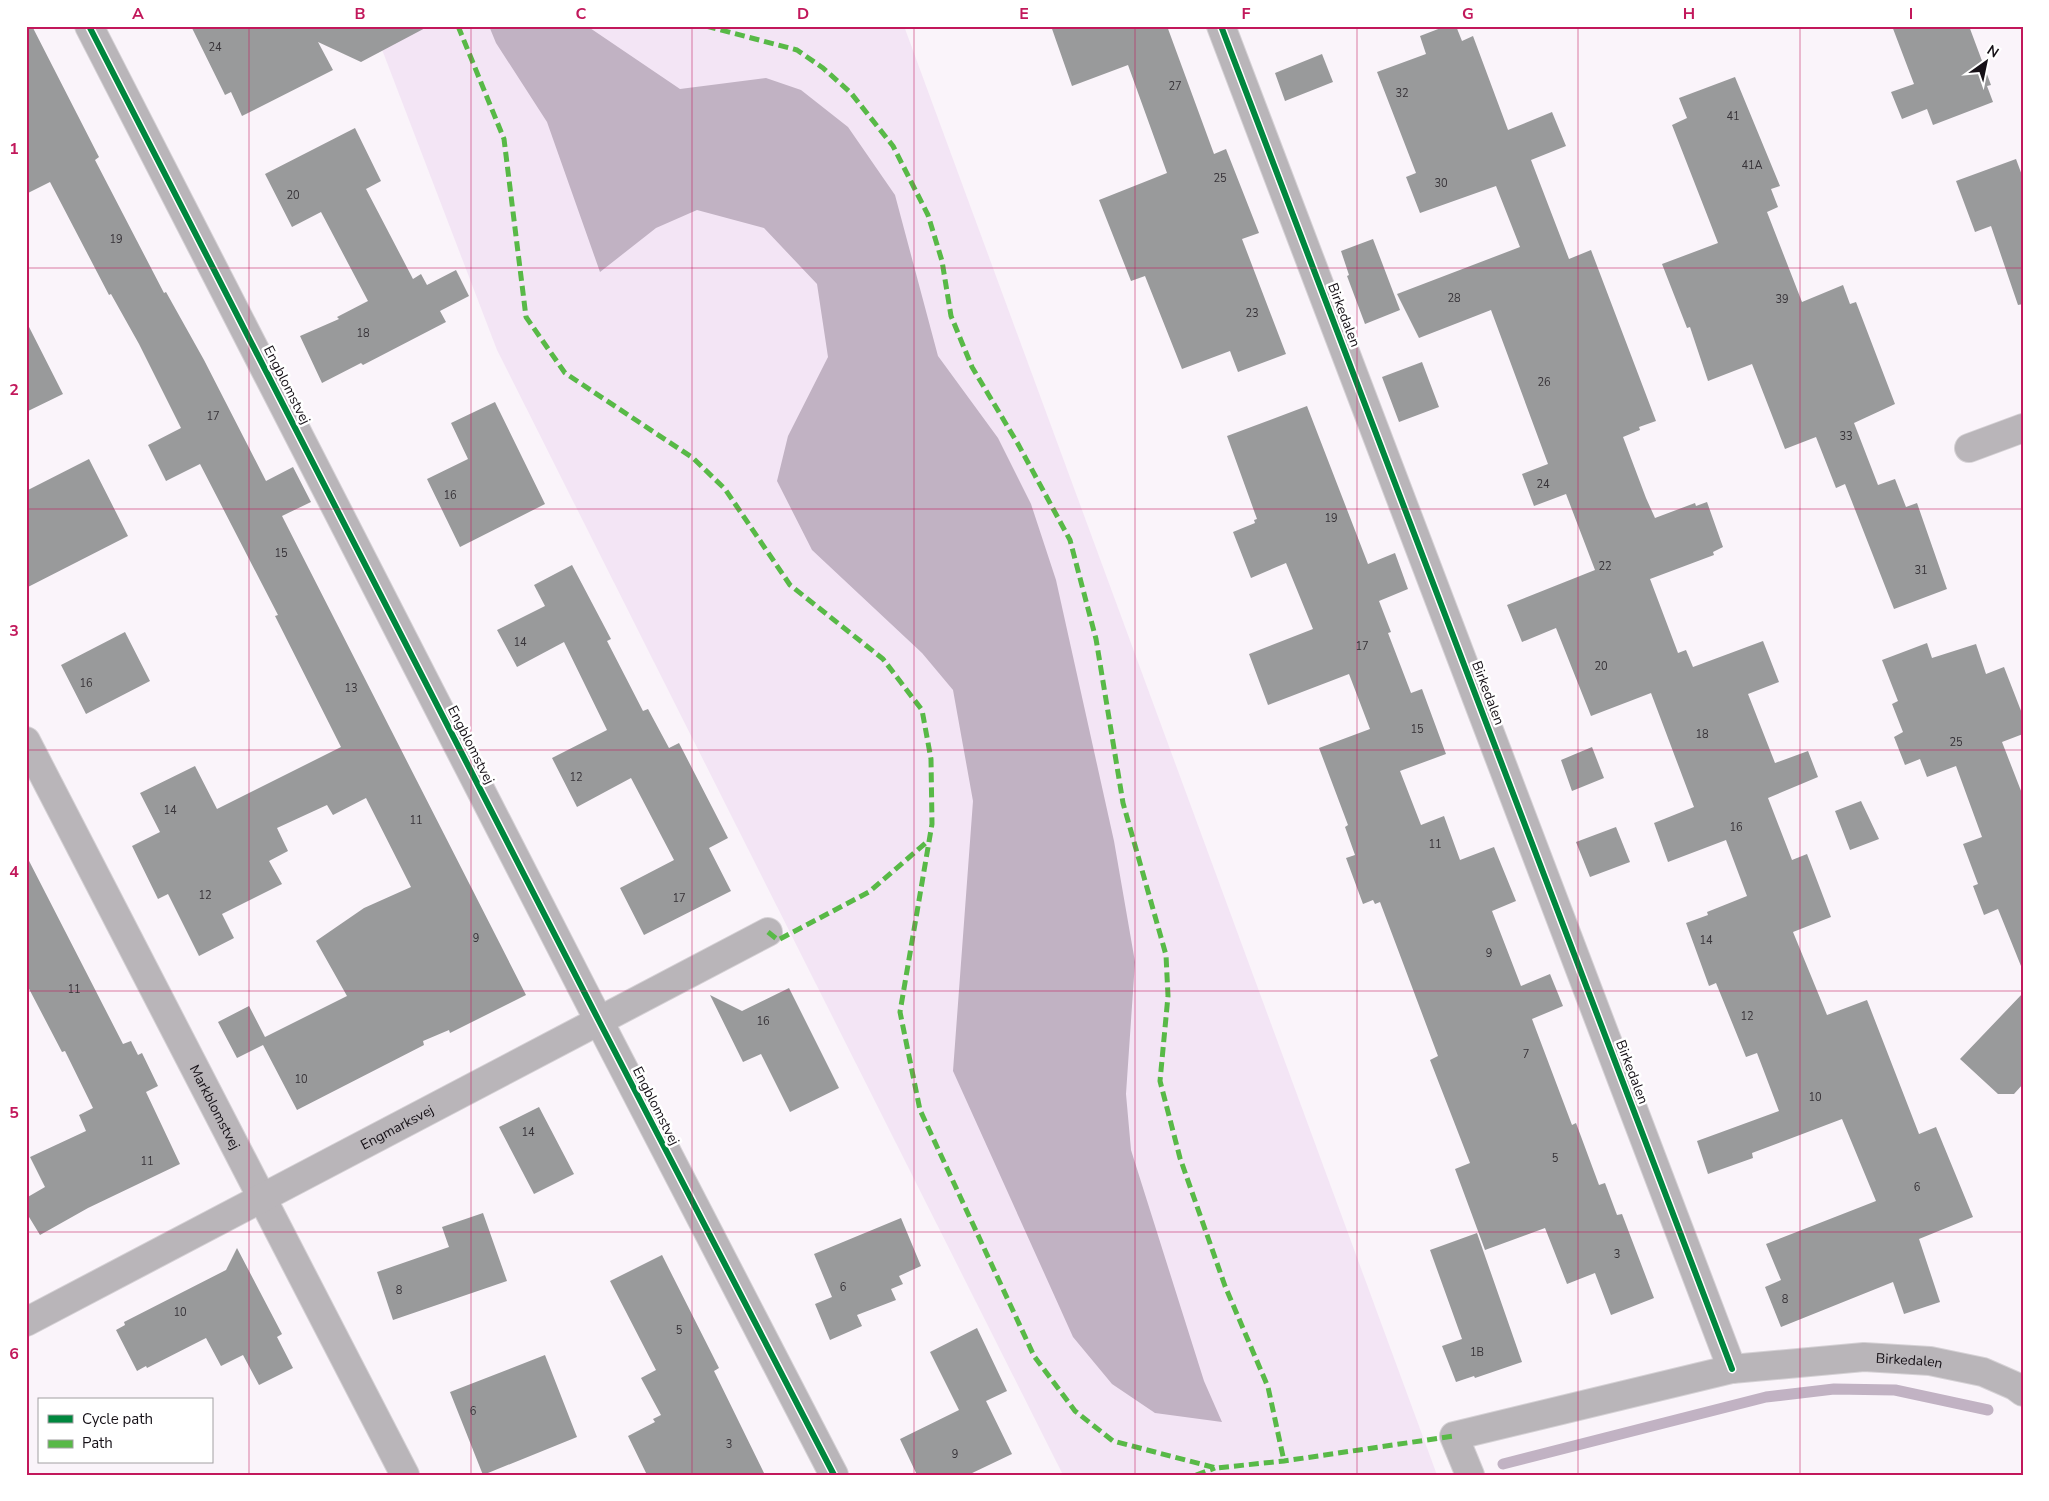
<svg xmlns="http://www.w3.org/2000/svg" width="2049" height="1501" viewBox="0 0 2049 1501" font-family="'Nunito Sans',sans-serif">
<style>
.green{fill:#f3e5f5}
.water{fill:#c1b2c3}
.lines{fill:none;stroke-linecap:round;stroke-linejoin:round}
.stream{stroke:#c1b2c3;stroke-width:11}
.building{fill:#999a9b}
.minor-casing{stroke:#d5d1d5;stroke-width:30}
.minor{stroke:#b9b5b9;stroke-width:28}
.quiet{stroke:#58b947;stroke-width:5;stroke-dasharray:10 5;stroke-linecap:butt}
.cycleway-casing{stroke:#fff;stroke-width:9}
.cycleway{stroke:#00873e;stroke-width:6}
.grid{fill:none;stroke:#c2185b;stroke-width:1;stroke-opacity:0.55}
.labels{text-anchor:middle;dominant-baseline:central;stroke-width:5;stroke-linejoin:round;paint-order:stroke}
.number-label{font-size:11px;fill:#373338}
.street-label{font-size:14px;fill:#161117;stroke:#fff}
.neatline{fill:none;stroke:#c2185b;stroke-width:2}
.grid-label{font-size:16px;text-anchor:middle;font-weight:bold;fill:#c2185b}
</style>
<rect width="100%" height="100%" fill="#faf4fa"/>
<path class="green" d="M 373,26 L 904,26 L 1437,1475 L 1063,1475 L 497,350 Z"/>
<path class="water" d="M 489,26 L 587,26 L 680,89 L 766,78 L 801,90 L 848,127 L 895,195 L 938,356 L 998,438 L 1031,504 L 1056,580 L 1114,841 L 1135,962 L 1126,1094 L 1131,1150 L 1204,1381 L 1222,1422 L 1155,1413 L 1112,1384 L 1073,1337 L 953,1071 L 973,801 L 953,690 L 922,653 L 812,550 L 777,481 L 788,436 L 828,357 L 817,284 L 764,228 L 697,210 L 656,228 L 600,272 L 547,122 L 496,43 Z"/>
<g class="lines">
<path class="stream" d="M 1503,1464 L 1766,1397 L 1834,1389 L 1895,1390 L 1988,1410"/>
</g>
<path class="building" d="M 26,26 L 32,26 L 99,157 L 95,160 L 164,293 L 166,292 L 204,360 L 266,481 L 293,467 L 311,502 L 282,516 L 526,995 L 450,1033 L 449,1030 L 423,1041 L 424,1045 L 297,1110 L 263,1045 L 237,1058 L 218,1022 L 249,1006 L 265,1037 L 347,996 L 316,941 L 364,908 L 411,887 L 366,798 L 333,815 L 327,805 L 277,828 L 288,851 L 269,861 L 282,884 L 222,914 L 234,938 L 199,956 L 168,894 L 158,899 L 132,846 L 160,832 L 140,793 L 195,766 L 217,809 L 341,747 L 275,616 L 278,615 L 200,464 L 166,481 L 148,445 L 181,428 L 139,344 L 111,294 L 109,295 L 50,182 L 26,194 Z
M 191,26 L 429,26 L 361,62 L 318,42 L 333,70 L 242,116 L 231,92 L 225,95 Z
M 1051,26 L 1167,26 L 1214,154 L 1226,149 L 1259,233 L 1242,239 L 1286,354 L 1238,372 L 1230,351 L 1182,369 L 1145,276 L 1131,281 L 1099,200 L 1167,173 L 1128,65 L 1072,86 Z
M 1446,26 L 1456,26 L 1462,41 L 1473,36 L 1508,130 L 1552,112 L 1566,146 L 1531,160 L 1569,259 L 1591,250 L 1656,421 L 1639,427 L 1640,430 L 1623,437 L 1646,498 L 1655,518 L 1695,503 L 1696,506 L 1707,502 L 1723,547 L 1713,552 L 1714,555 L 1650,579 L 1678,653 L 1686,650 L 1693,667 L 1763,641 L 1779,682 L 1748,694 L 1775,763 L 1808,751 L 1818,777 L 1768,798 L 1792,860 L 1807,854 L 1831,917 L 1793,932 L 1827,1015 L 1867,1000 L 1919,1134 L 1936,1127 L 1973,1217 L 1919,1239 L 1940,1302 L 1904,1314 L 1893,1282 L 1781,1327 L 1765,1287 L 1781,1280 L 1766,1244 L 1876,1201 L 1842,1119 L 1752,1153 L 1753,1158 L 1708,1174 L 1697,1141 L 1779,1111 L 1757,1053 L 1746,1057 L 1716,983 L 1709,986 L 1686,923 L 1708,915 L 1707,912 L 1747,896 L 1726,840 L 1668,862 L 1654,823 L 1694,807 L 1651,693 L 1591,716 L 1556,628 L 1522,642 L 1507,605 L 1595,570 L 1566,494 L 1534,506 L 1522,474 L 1548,464 L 1491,310 L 1419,338 L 1397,294 L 1520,247 L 1496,186 L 1420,213 L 1406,177 L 1416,173 L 1377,72 L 1426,54 L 1420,36 Z
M 1892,26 L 1969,26 L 1991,85 L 1987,86 L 1993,102 L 1933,125 L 1927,109 L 1902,119 L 1891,92 L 1914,84 Z
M 1322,54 L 1333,82 L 1285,101 L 1275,73 Z
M 1735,77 L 1780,186 L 1771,189 L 1778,207 L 1767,212 L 1802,302 L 1843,285 L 1850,304 L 1856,302 L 1895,404 L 1854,423 L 1878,485 L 1895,479 L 1906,507 L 1917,503 L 1947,589 L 1894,609 L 1845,484 L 1836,488 L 1816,437 L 1785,449 L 1752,364 L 1708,381 L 1690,327 L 1687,328 L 1662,264 L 1718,243 L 1672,125 L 1687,118 L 1679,98 Z
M 355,128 L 381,181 L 366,189 L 413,279 L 421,274 L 427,285 L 456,270 L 469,296 L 440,311 L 446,322 L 363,365 L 361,363 L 322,383 L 300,336 L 339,319 L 337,317 L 368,301 L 321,212 L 292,227 L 265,174 Z
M 2016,159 L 2023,178 L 2023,304 L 2018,305 L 1991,226 L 1975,232 L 1956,181 Z
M 1373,239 L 1400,310 L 1365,324 L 1347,276 L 1349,275 L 1341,251 Z
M 26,321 L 63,394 L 26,412 Z
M 1422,362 L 1439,407 L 1399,422 L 1382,377 Z
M 495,402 L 545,504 L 460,547 L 427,479 L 468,459 L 451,423 Z
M 1307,406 L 1368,564 L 1395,553 L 1408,589 L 1379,601 L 1391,632 L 1388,633 L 1411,693 L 1422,689 L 1446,754 L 1400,771 L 1421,825 L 1444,816 L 1460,860 L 1494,847 L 1516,901 L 1492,911 L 1521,986 L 1550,974 L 1563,1006 L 1532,1019 L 1572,1125 L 1576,1123 L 1599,1185 L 1605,1183 L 1617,1215 L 1622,1214 L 1654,1298 L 1611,1315 L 1595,1273 L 1567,1284 L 1545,1228 L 1485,1250 L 1455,1169 L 1470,1163 L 1430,1060 L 1438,1056 L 1380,902 L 1375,904 L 1373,900 L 1363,904 L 1346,858 L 1355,855 L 1345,827 L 1348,825 L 1319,748 L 1370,729 L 1349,674 L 1268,705 L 1249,654 L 1313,629 L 1286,563 L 1251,578 L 1233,532 L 1255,523 L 1254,520 L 1257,519 L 1227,436 Z
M 89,459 L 128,536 L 26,588 L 26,491 Z
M 572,565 L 611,639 L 607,641 L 643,711 L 648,709 L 669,748 L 679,743 L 728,838 L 709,848 L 731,891 L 644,935 L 620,888 L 674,860 L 631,778 L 577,807 L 552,758 L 607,730 L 564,642 L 517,667 L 497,630 L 545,606 L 534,585 Z
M 125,632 L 150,681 L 86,714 L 61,665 Z
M 1927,643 L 1932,658 L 1976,644 L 1986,674 L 2004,667 L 2023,716 L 2023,734 L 2002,742 L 2023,796 L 2023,966 L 2021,966 L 1998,909 L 1984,915 L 1973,886 L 1978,884 L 1963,844 L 1982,837 L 1956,766 L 1927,777 L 1920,759 L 1905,765 L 1894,737 L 1903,732 L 1892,704 L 1898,701 L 1882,660 Z
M 1592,747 L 1604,778 L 1572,791 L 1561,760 Z
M 1861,801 L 1879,839 L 1850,850 L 1835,811 Z
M 1616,827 L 1630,862 L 1590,877 L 1576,842 Z
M 26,855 L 123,1044 L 131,1041 L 138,1055 L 142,1053 L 158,1086 L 146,1092 L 180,1164 L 88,1208 L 40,1235 L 26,1212 L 26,1198 L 45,1187 L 30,1157 L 86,1131 L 79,1115 L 93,1108 L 65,1051 L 62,1052 L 26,983 Z
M 789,988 L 839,1088 L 790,1112 L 761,1054 L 743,1062 L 710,995 L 742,1011 Z
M 2023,993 L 2023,1084 L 2014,1094 L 1998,1094 L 1960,1059 Z
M 539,1107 L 574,1174 L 534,1194 L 499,1127 Z
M 483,1213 L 507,1281 L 393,1320 L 377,1272 L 449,1247 L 442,1227 Z
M 901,1218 L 921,1266 L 899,1276 L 903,1284 L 891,1289 L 896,1300 L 857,1315 L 862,1326 L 830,1340 L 815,1304 L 832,1297 L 814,1254 Z
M 1477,1233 L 1522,1362 L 1475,1378 L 1474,1376 L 1456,1382 L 1442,1346 L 1462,1339 L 1430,1250 Z
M 237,1248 L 282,1334 L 277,1337 L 293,1368 L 259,1385 L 243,1355 L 221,1366 L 206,1338 L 147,1368 L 146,1366 L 137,1371 L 116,1330 L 125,1325 L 124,1322 L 226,1270 Z
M 662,1255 L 719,1368 L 714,1371 L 765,1475 L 647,1475 L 628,1436 L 655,1422 L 653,1419 L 661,1415 L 641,1378 L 656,1370 L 610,1281 Z
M 977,1328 L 1007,1391 L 986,1401 L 1012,1454 L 968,1475 L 917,1475 L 900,1439 L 959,1410 L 930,1352 Z
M 545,1355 L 577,1437 L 483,1475 L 450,1392 Z"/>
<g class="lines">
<defs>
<g id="minor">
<path d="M 89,26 L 599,1021 L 834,1475"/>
<path d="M 1221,26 L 1732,1369"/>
<path d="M 1969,448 L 2023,428"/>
<path id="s1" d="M 26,741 L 405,1475"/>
<path id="s2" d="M 26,1322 L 768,932"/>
<path id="s3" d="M 1470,1475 L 1454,1436 L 1732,1369 L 1864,1357 L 1930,1361 L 1983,1372 L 2015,1386 L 2023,1392"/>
</g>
</defs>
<use href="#minor" class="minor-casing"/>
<use href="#minor" class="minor"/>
<path class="quiet" d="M 458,26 L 504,139 L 526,317 L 565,373 L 693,458 L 725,489 L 790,585 L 883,659 L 922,710 L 931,759 L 932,824 L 900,1012 L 920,1110 L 1034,1356 L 1075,1411 L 1113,1441 L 1216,1468 L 1284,1461 L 1454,1436
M 706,26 L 797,50 L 823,68 L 851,93 L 893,146 L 928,215 L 942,261 L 951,316 L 972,367 L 1018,444 L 1070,540 L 1096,639 L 1123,803 L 1166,955 L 1168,996 L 1160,1081 L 1180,1158 L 1225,1286 L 1268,1387 L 1284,1461
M 768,932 L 778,940 L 869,892 L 928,841
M 1196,1475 L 1215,1468"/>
<defs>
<path id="cycleway" d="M 89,26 L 599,1021 L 834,1475
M 1221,26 L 1732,1369"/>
</defs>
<use href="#cycleway" class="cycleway-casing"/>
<use href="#cycleway" class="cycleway"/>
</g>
<path class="grid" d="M 249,26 L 249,1475M 471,26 L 471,1475M 692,26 L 692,1475M 914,26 L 914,1475M 1135,26 L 1135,1475M 1357,26 L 1357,1475M 1578,26 L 1578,1475M 1800,26 L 1800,1475M 26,268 L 2023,268M 26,509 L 2023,509M 26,750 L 2023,750M 26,991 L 2023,991M 26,1232 L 2023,1232"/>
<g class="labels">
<g class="number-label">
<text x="215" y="47">24</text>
<text x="1175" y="86">27</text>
<text x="1402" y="93">32</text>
<text x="1733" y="116">41</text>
<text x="1752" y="165">41A</text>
<text x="1220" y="178">25</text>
<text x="1441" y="183">30</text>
<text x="293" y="195">20</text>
<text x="116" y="239">19</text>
<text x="1454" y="298">28</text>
<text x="1782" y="299">39</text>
<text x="1252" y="313">23</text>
<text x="363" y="333">18</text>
<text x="1544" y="382">26</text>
<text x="213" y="416">17</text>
<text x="1846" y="436">33</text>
<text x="1543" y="484">24</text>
<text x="450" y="495">16</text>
<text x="1331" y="518">19</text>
<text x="281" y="553">15</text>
<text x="1605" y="566">22</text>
<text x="1921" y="570">31</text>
<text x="520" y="642">14</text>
<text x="1362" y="646">17</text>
<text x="1601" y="666">20</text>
<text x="86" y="683">16</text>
<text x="351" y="688">13</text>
<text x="1417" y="729">15</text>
<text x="1702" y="734">18</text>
<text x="1956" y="742">25</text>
<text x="576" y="777">12</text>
<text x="170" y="810">14</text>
<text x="416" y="820">11</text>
<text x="1736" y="827">16</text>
<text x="1435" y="844">11</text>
<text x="205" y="895">12</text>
<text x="679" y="898">17</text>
<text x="476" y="938">9</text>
<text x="1706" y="940">14</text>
<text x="1489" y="953">9</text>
<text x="74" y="989">11</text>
<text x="1747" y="1016">12</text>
<text x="763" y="1021">16</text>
<text x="1526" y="1054">7</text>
<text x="301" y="1079">10</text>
<text x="1815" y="1097">10</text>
<text x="528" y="1132">14</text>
<text x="1555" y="1158">5</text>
<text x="147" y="1161">11</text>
<text x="1917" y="1187">6</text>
<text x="1617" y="1254">3</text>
<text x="843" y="1287">6</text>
<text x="399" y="1290">8</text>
<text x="1785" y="1299">8</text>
<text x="180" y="1312">10</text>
<text x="679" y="1330">5</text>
<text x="1477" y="1352">1B</text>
<text x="473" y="1411">6</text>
<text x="729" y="1444">3</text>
<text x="955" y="1454">9</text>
</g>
<g class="street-label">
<text transform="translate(1344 315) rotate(69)">Birkedalen</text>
<text transform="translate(287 385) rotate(63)">Engblomstvej</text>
<text transform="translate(1488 693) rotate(69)">Birkedalen</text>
<text transform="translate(471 745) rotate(63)">Engblomstvej</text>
<text transform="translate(1632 1072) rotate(69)">Birkedalen</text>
<text transform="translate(656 1106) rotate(63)">Engblomstvej</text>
<text stroke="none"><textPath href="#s1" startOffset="412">Markblomstvej</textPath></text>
<text stroke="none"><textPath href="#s2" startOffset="419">Engmarksvej</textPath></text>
<text stroke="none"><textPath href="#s3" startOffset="506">Birkedalen</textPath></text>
</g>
</g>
<rect width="2049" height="1501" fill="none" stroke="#ffffff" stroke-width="55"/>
<rect x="38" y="1398" width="175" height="65" fill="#ffffff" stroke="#a2a0a2"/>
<rect x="48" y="1415" width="25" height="8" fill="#00873e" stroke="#a2a0a2"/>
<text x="82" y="1424" font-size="15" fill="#161117">Cycle path</text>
<rect x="48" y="1440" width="25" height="8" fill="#58b947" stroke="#a2a0a2"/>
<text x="82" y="1448" font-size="15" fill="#161117">Path</text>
<g transform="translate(1986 62) rotate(33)" stroke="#ffffff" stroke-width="4" paint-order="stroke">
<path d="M0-4L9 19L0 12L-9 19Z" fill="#161117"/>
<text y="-8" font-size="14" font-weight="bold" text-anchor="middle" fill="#161117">N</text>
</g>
<rect x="28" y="28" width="1994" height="1446" class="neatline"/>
<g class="grid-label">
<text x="138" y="19">A</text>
<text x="360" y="19">B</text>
<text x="581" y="19">C</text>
<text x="803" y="19">D</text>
<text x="1024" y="19">E</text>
<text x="1246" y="19">F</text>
<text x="1468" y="19">G</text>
<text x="1689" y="19">H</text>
<text x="1911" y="19">I</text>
<text x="14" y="154">1</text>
<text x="14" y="395">2</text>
<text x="14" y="636">3</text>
<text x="14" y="877">4</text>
<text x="14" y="1118">5</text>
<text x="14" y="1359">6</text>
</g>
</svg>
